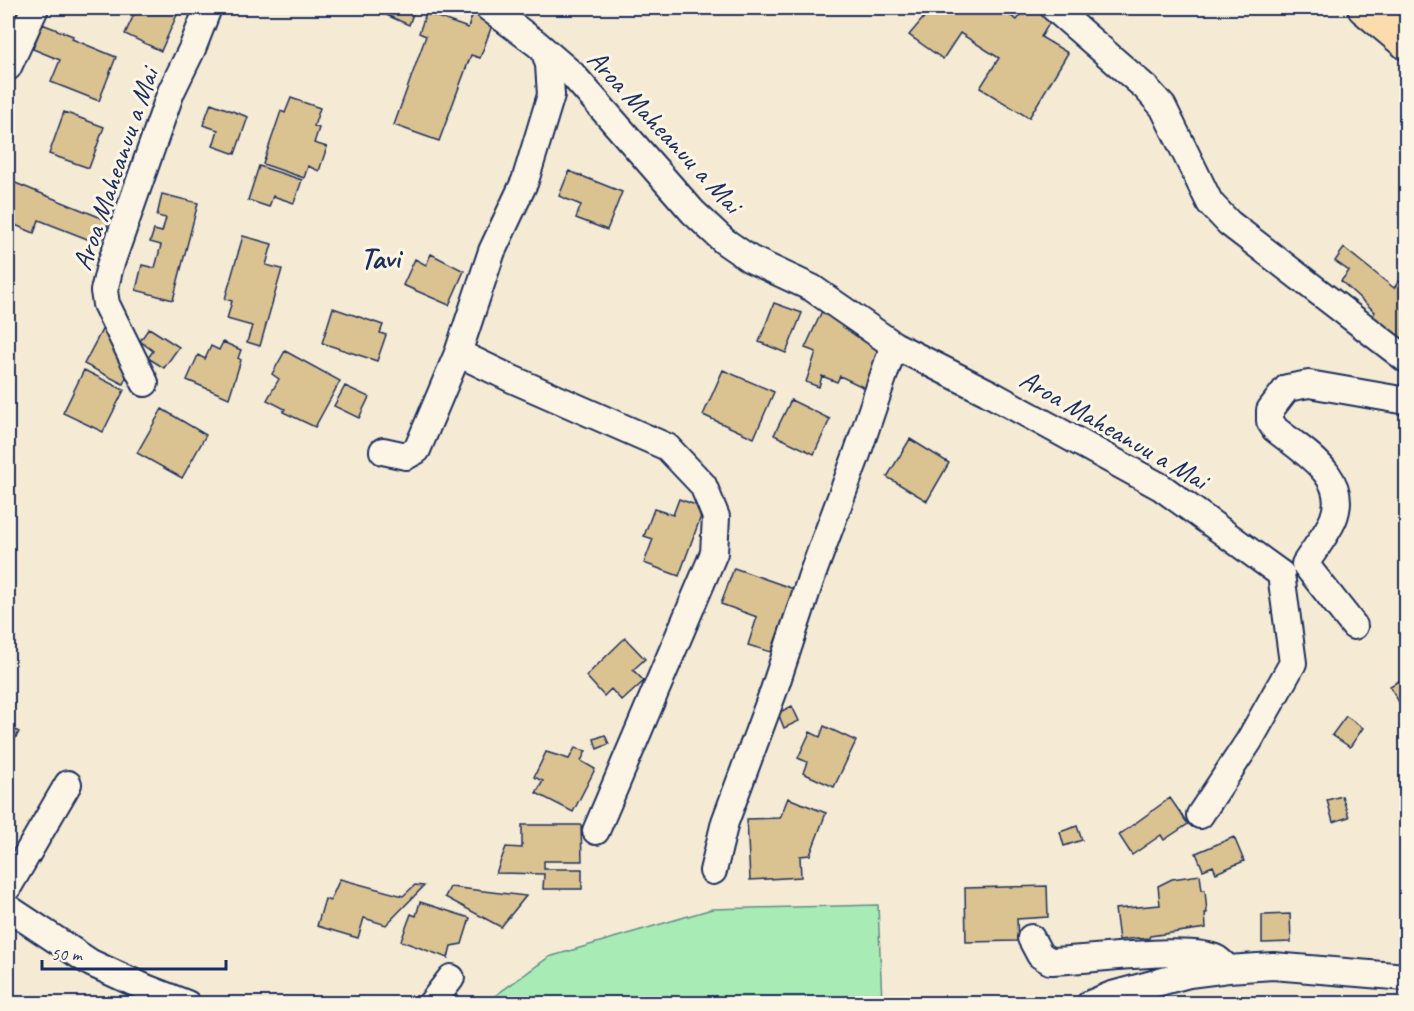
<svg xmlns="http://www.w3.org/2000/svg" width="1414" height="1011" viewBox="0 0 1414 1011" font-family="Caveat,sans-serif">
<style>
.green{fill:#a9ebb5;stroke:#628d8a;stroke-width:1.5}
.building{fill:#dbc291;stroke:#1b2f5e;stroke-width:1.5}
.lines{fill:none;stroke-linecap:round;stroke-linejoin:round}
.minor-casing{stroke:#1b2f5e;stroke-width:30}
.major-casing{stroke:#1b2f5e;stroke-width:36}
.minor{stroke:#fcf5e5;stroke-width:26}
.major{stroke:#fcdcac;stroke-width:32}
.labels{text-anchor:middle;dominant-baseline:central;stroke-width:6;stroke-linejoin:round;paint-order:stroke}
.street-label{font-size:28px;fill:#1b2f5e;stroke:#fcf5e5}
.neighbourhood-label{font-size:30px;font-weight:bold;fill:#1b2f5e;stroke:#fcf5e5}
</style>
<rect width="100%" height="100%" fill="#f5ebd4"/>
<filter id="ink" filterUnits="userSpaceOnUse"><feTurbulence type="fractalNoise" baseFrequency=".0167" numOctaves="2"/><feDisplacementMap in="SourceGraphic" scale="12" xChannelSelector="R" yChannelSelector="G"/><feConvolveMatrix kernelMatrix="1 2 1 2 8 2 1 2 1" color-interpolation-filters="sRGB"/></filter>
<g filter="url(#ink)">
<path class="green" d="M 878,905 L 882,1003 L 485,1003 L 549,957 L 712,909 Z"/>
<path class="building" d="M 137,8 L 180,8 L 161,51 L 125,34 Z
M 384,8 L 415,8 L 409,25 L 382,13 Z
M 529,8 L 544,8 L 541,13 Z
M 932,8 L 998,8 L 1017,20 L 1026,8 L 1041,8 L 1053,17 L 1041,37 L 1068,53 L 1029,118 L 980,88 L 999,58 L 960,33 L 943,59 L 909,35 Z
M 426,13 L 468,28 L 473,13 L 494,20 L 480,58 L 471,55 L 439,141 L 394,125 L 426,36 L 419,33 Z
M 42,24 L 73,36 L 72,39 L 116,57 L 99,101 L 51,82 L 60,60 L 33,49 Z
M 291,98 L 320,108 L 314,126 L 319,128 L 314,143 L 327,147 L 319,171 L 308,166 L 304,178 L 263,164 L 281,111 L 285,113 Z
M 211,103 L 248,117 L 235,154 L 213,146 L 218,130 L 203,125 Z
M 64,112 L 104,127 L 89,168 L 49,154 Z
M 259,166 L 302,180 L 294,203 L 273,196 L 269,207 L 248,200 Z
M 569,171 L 622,192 L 607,230 L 576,218 L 581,205 L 559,196 Z
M 8,180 L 109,221 L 100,244 L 39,220 L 34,233 L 8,222 Z
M 162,194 L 198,203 L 173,300 L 136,290 L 142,265 L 155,268 L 161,245 L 150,242 L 154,230 L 162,232 L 166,218 L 157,216 Z
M 243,236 L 272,244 L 266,265 L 282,269 L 260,346 L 247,342 L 252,326 L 227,319 L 232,301 L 225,299 Z
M 1344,248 L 1394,288 L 1399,281 L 1406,286 L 1406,343 L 1372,317 L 1375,312 L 1341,281 L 1349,271 L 1335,261 Z
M 431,254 L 464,271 L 449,305 L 403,285 L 415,259 L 426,265 Z
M 774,303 L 802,313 L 786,353 L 759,342 Z
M 333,308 L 383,325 L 380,333 L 386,335 L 377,361 L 322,343 Z
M 822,311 L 888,343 L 865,388 L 840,376 L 837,382 L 822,376 L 819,387 L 806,382 L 816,352 L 805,348 Z
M 103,328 L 127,375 L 123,384 L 84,364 Z
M 149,328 L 179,347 L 164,368 L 148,358 L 153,351 L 140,341 Z
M 223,342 L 241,350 L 238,358 L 241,360 L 229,398 L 187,380 L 198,355 L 205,359 L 211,346 L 219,350 Z
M 285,351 L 340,381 L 315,427 L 283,412 L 285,409 L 267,400 L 279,379 L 272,374 Z
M 84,370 L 124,390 L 103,432 L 63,413 Z
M 723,370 L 774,392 L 754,438 L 703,415 Z
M 345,386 L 369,397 L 359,418 L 334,406 Z
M 791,400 L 830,419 L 814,454 L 774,435 Z
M 162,409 L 206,435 L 182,478 L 137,453 Z
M 910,439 L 949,463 L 927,501 L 887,477 Z
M 679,499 L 704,508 L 679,576 L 644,563 L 653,539 L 644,536 L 654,509 L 673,515 Z
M 734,568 L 794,589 L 771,652 L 748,645 L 757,617 L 721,604 Z
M 625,638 L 645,659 L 633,670 L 644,681 L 622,701 L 611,689 L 604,696 L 586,676 Z
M 1406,677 L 1406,715 L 1390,686 Z
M 792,706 L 799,721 L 784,728 L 778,713 Z
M 1346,716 L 1363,728 L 1350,747 L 1332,735 Z
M 8,726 L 19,732 L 8,751 Z
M 824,726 L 856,741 L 834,787 L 803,773 L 807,762 L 798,758 L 810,732 L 820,737 Z
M 605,735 L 609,744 L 597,749 L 594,739 Z
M 575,748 L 586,751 L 581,761 L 595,769 L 573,812 L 536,793 L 543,781 L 534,777 L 546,752 L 569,759 Z
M 1342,796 L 1349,817 L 1333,822 L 1327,800 Z
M 788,798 L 826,813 L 810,855 L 800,856 L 801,877 L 750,880 L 747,819 L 780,818 Z
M 1170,798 L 1188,824 L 1164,840 L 1161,835 L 1132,855 L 1119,835 Z
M 522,825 L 581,825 L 582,861 L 544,861 L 544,869 L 582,869 L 582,889 L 543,889 L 544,874 L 496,873 L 506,847 L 522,848 Z
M 1077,826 L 1082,840 L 1064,846 L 1060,832 Z
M 1234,837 L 1244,861 L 1216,873 L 1213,866 L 1203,870 L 1196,853 Z
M 1200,875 L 1202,890 L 1205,890 L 1207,913 L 1205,913 L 1206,928 L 1150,936 L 1149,938 L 1140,939 L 1138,938 L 1119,940 L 1115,909 L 1160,905 L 1158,886 L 1172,879 Z
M 340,879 L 403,896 L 415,885 L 424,886 L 386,925 L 364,918 L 358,938 L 317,926 L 325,899 L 330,901 Z
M 1047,886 L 1048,917 L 1017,919 L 1018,941 L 966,942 L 965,888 Z
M 450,887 L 526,896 L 501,927 L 445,897 Z
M 420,902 L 470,918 L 462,944 L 451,946 L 448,958 L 401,941 L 411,914 L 416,916 Z
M 1290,914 L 1291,942 L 1262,943 L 1262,915 Z"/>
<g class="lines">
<defs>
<path id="minor" d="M 489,8 L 536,43 L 572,74 L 693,212 L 724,241 L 750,259 L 812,288 L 894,345 L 987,392 L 1161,487 L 1281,574 L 1293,663 L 1249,741 L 1200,815
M 1054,8 L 1146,88 L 1163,107 L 1210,203 L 1229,223 L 1406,359
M 8,67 L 35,8
M 458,353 L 512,379 L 667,447 L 703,485 L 716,517 L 714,553 L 596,831
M 145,383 L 106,304 L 104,291 L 110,266 L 171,92 L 192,49 L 208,8
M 383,451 L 406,456 L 417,450 L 458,353 L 492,251 L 525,181 L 551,95 L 549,65 L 545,52
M 1354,626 L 1305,564 C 1314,550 1326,535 1333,520 C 1351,477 1303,452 1275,429 L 1270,421 L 1270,410 L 1287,388 L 1309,384 L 1401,400 L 1406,398
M 713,871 L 725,822 L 774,690 L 811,578 L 857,454 L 894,345
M 8,887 L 68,784
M 8,908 L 91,963 L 146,988 L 187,1004
M 1031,938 L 1040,955 L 1050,961 C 1083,961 1192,945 1217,959 C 1220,961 1224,965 1227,968
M 431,1004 L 451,978
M 1090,1004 L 1112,995 L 1189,974 L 1228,969 L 1273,966 L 1406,977"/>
<path id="major" d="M 1364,8 L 1406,43"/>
</defs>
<use href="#minor" class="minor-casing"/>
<use href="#major" class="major-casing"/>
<use href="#minor" class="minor"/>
<use href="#major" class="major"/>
</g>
</g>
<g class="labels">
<g class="street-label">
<text transform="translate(665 131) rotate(47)">Aroa Maheanuu a Mai</text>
<text transform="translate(115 169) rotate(-71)">Aroa Maheanuu a Mai</text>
<text transform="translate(1114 429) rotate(30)">Aroa Maheanuu a Mai</text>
</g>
<g class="neighbourhood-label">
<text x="380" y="258">Tavi</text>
</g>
</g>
<rect width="1414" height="1011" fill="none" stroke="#fcf5e5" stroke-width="30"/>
<rect x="15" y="15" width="1384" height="981" fill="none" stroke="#1b2f5e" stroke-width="2" filter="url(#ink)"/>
<path d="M42 960v9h184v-9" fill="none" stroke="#1b2f5e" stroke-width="3"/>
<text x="51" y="960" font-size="18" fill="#1b2f5e" stroke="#fcf5e5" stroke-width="4.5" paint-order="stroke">50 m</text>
</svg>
